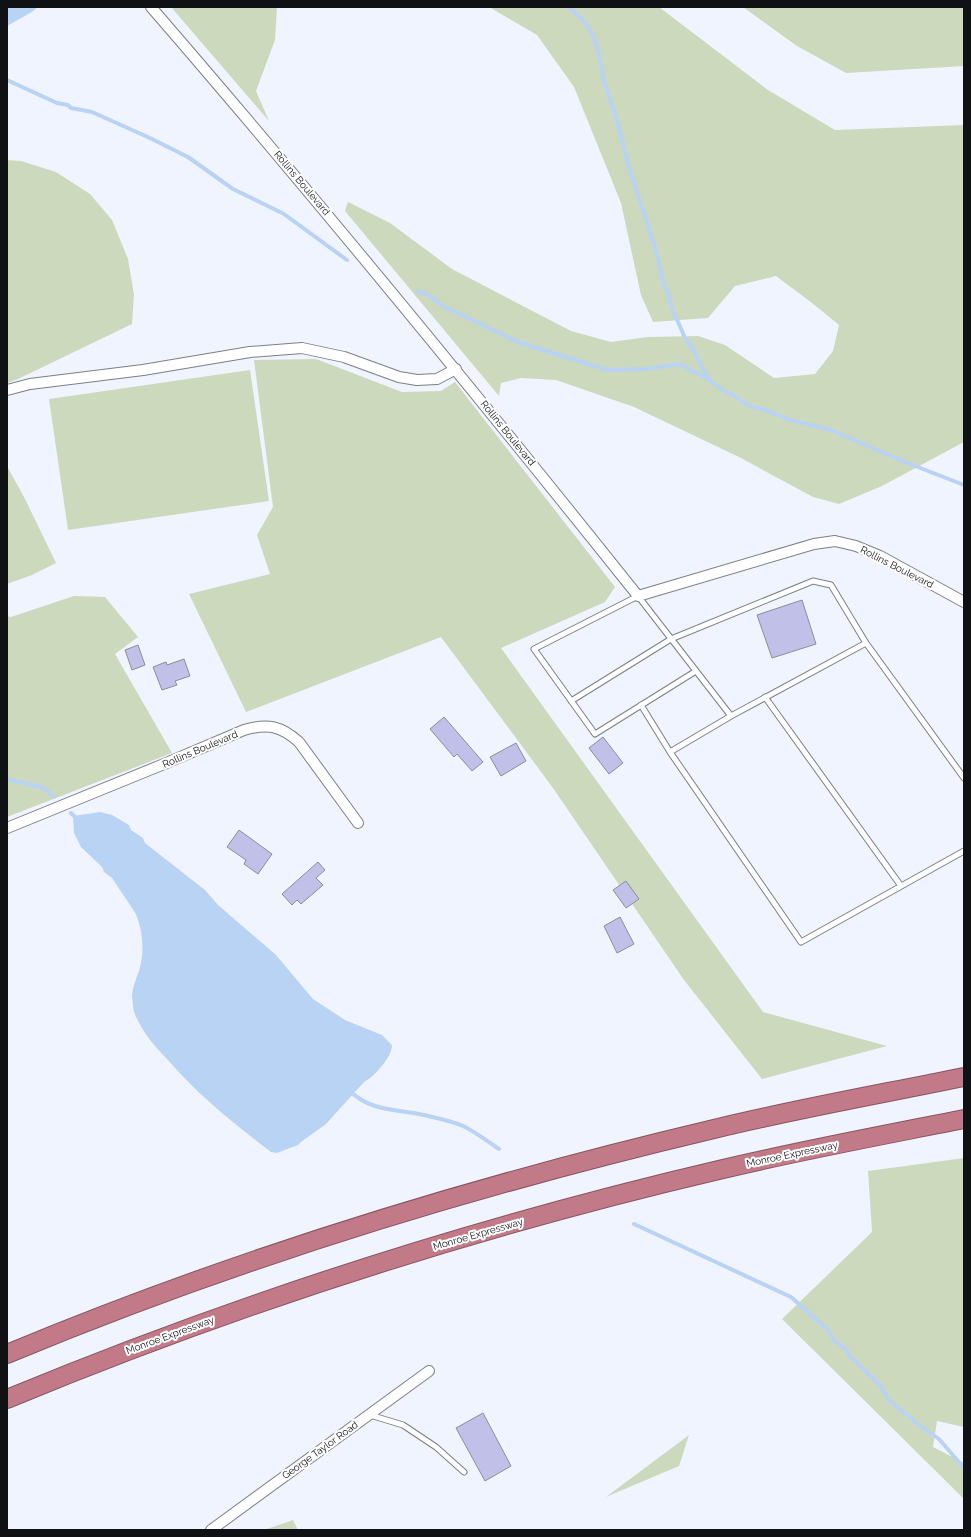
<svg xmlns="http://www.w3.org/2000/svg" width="971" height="1537" viewBox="0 0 971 1537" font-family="Raleway,sans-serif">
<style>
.green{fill:#ccd9bd}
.water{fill:#b9d3f5}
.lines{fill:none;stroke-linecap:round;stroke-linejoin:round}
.stream{stroke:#b9d3f5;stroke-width:4}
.building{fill:#c1c0e8;stroke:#8d8d98}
.lane-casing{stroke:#7c7f88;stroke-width:7}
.street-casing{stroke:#7c7f88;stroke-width:12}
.highway-casing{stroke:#845560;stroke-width:20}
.lane{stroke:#fff;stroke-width:5}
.street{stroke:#fff;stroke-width:10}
.highway{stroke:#c37a88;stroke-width:18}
.labels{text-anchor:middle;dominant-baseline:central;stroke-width:4;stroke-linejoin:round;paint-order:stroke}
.street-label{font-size:10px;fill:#101115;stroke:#fff}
</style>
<rect width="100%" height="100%" fill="#f0f4ff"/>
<path class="green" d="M 171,7 L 277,7 L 275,40 L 256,91 L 269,121 Z
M 489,7 L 659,7 L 768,90 L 835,130 L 964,125 L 964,442 L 882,486 L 839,504 L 813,497 L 741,458 L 634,407 L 556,380 L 521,378 L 501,383 L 499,396 L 345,211 L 348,202 L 390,223 L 452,269 L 571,331 L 611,342 L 648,337 L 698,336 L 725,345 L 774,378 L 815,374 L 833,351 L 839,325 L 812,303 L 776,276 L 735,286 L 708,318 L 653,322 L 641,295 L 621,203 L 574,87 L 537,35 Z
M 743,7 L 964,7 L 964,66 L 846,73 L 797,46 Z
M 7,160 L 21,161 L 56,172 L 90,194 L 112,220 L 128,259 L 134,295 L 132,324 L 18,379 L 7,383 Z
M 316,359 L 402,392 L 441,391 L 455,382 L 615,587 L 605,602 L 501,648 L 763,1012 L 887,1046 L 762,1079 L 684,980 L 553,788 L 441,637 L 246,712 L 189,594 L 270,574 L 257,535 L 273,507 L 254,360 Z
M 250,370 L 269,501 L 68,530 L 49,399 Z
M 7,466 L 25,499 L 56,563 L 32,575 L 7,584 Z
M 74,596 L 105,597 L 138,637 L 115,654 L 172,753 L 7,817 L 7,616 L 11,617 Z
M 964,1158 L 964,1427 L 937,1421 L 933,1447 L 964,1463 L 964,1499 L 782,1319 L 872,1232 L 868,1171 Z
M 689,1435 L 679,1466 L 606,1497 Z
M 293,1520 L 298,1530 L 264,1530 Z"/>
<path class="water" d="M 7,7 L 38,7 L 32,12 L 7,26 Z
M 100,812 L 112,815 L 129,825 L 131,830 L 143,838 L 145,843 L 205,890 L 218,905 L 276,955 L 313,999 L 345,1020 L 382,1035 L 392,1045 C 392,1057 375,1076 364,1082 L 326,1124 L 301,1142 L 298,1145 L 277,1153 L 271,1152 C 233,1123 198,1095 167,1059 C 154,1046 141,1030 134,1012 C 133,1008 133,1002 132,997 C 132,989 136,979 139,971 C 145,952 143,932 136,914 L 112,878 L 104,872 L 102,867 L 81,847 L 74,833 L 73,816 Z"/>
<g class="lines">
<path class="stream" d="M 569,7 L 585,22 L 593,35 L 600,57 L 604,81 L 618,123 L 629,167 L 656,250 L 664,286 L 668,292 L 672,308 L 685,338 L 691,346 L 708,378
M 7,80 L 57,103 L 68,105 L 71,108 L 92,112 L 150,138 L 188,157 L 233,189 L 284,214 L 347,260
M 418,291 L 430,296 L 441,305 L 466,317 L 518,342 L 607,370 L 647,369 L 680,364 L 708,379 L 727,393 L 732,394 L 744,403 L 753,407 L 763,409 L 790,420 L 831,430 L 905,462 L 964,485
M 7,779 L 44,788 L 54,797
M 71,813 L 77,819
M 350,1091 C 371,1112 398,1109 424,1115 C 437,1118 452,1121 463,1126 C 476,1132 488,1142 499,1149
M 634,1224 L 791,1297 L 827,1329 L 835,1341 L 847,1350 L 849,1355 L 880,1385 L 889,1400 L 914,1421 L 939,1439 L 964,1468"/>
</g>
<path class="building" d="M 802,600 L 816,644 L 772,658 L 757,615 Z
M 138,645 L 145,665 L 132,670 L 125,650 Z
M 184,659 L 190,676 L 175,681 L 177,685 L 162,690 L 153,667 L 166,662 L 167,665 Z
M 444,717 L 483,762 L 472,771 L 457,754 L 454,757 L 430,729 Z
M 603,737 L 623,763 L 609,774 L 589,748 Z
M 516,743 L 526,761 L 501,776 L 490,757 Z
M 239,830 L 272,854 L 258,874 L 244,864 L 246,860 L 227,847 Z
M 318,862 L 325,870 L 316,878 L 323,885 L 301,904 L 297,900 L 292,905 L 282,894 Z
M 626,881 L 639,899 L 626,908 L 613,890 Z
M 620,917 L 634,944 L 617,953 L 604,926 Z
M 483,1413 L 511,1466 L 485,1481 L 456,1428 Z"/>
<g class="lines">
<defs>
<path id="lane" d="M 696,671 L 595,734 L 534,649 L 638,596 L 731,716
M 765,697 L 901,886
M 571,701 L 671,639 L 813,581 L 831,585 L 866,643
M 641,705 L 670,752
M 964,778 L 866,643 L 731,716 L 670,752 L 801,942 L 964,851
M 370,1415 L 403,1425 L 436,1447 L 464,1472"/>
<path id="street" d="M 151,7 C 318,200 479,397 638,596 L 814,544 L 835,541 L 856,546 L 880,556 L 964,602
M 7,390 L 30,384 L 143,370 L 250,352 L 302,348 L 344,357 L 399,377 L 417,380 L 437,379 L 456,369
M 7,828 L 164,764 L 244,730 C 268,723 281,726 299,742 L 358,823
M 211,1530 L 429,1371"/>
<path id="highway" d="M 7,1354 C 235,1259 473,1186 714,1129 C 796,1109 881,1094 964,1077
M 7,1399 C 239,1303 479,1226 723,1169 C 803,1150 884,1135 964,1119"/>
</defs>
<use href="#lane" class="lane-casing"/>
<use href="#street" class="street-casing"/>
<use href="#highway" class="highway-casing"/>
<use href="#lane" class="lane"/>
<use href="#street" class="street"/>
<use href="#highway" class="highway"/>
</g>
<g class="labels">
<g class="street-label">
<text transform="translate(302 183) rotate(50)">Rollins Boulevard</text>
<text transform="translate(508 433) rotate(51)">Rollins Boulevard</text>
<text transform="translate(897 567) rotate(27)">Rollins Boulevard</text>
<text transform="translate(200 749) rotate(-23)">Rollins Boulevard</text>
<text transform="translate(792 1154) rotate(-12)">Monroe Expressway</text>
<text transform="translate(478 1234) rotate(-16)">Monroe Expressway</text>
<text transform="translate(170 1335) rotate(-20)">Monroe Expressway</text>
<text transform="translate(320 1450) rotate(-36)">George Taylor Road</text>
</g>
</g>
<rect width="971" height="1537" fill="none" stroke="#101115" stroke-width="16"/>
</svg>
